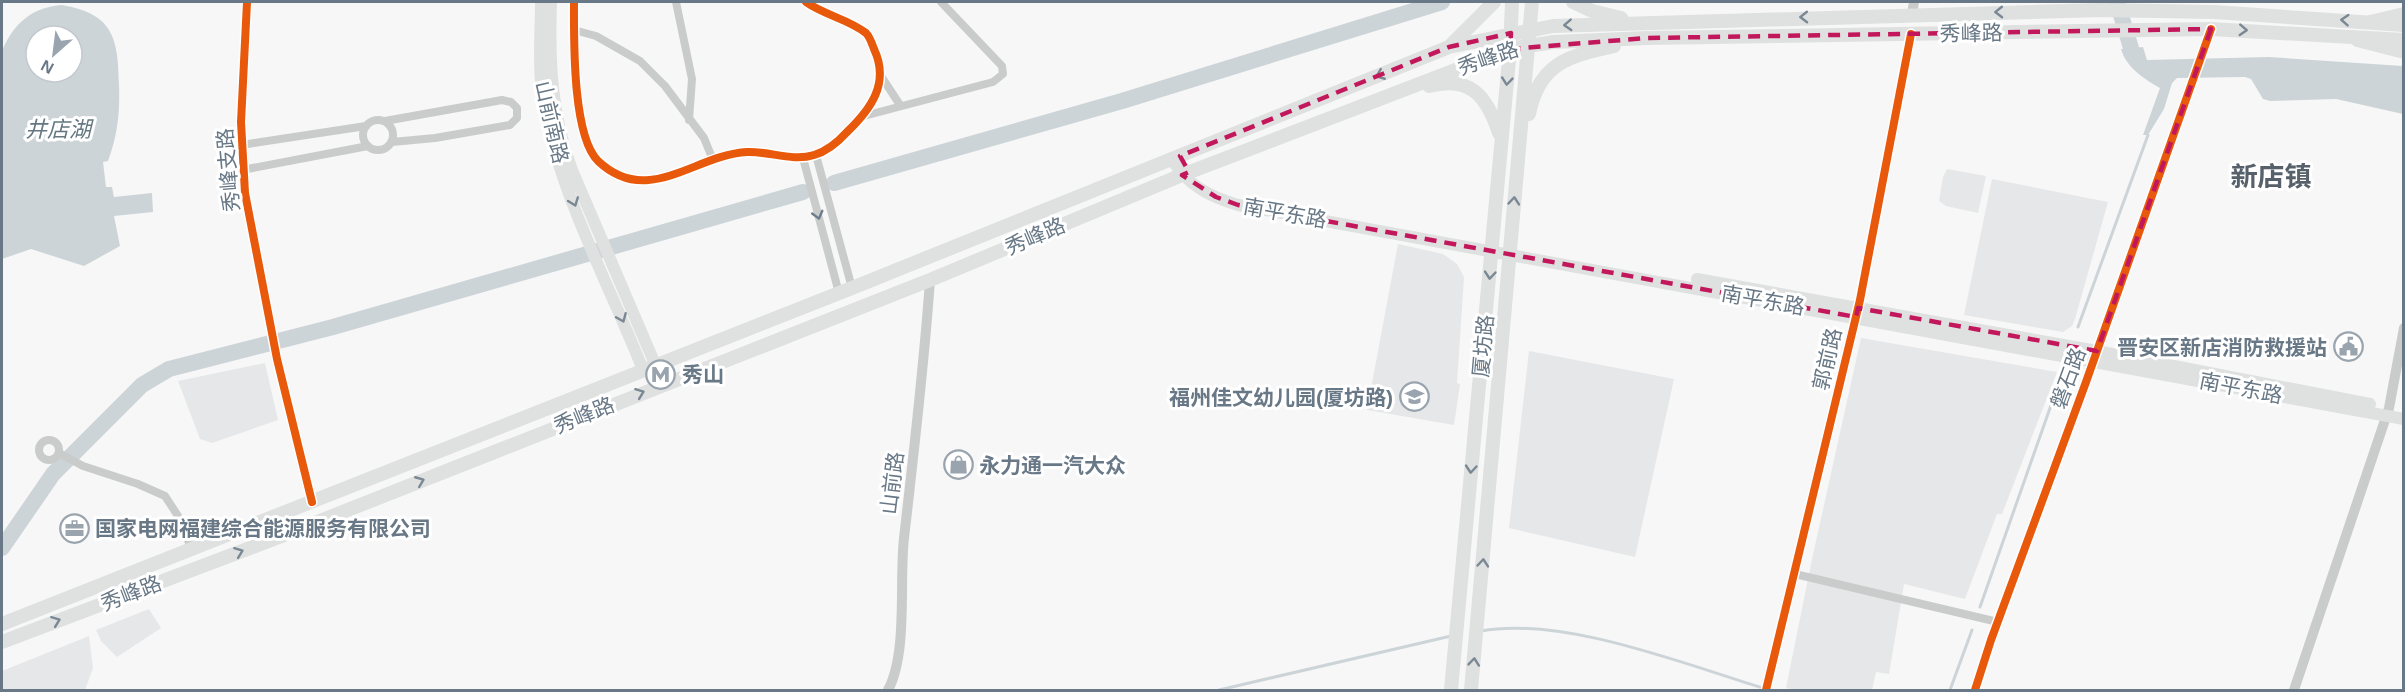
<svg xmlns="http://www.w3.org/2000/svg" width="2405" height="692" viewBox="0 0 2405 692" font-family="Helvetica,'Noto Sans SC',sans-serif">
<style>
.built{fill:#e6e7e8}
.water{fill:#cdd4d8;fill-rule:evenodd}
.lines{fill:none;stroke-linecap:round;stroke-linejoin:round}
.stream{stroke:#cdd4d8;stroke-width:3}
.river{stroke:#cdd4d8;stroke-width:16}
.minor{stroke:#cacccc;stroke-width:8}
.tertiary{stroke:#cacccc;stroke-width:10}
.secondary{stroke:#dfe0e0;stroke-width:12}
.primary{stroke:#dfe0e0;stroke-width:14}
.cycleway-casing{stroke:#fff;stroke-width:11}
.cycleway{stroke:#e8590c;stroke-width:8}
.oneway{stroke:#7a8894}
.oneway2{stroke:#6d7c8a}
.marked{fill:none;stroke:#c2185b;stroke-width:4.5;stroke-dasharray:12 8;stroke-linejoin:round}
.labels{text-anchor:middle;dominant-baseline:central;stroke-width:6;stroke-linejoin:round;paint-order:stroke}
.street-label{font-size:21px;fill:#687886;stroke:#fff}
.poi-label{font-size:21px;font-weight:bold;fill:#687886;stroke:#fff;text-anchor:start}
.water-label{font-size:22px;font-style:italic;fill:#647881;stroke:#fff}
.district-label{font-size:27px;font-weight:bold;fill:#56616b;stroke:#fff}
</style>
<rect width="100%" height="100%" fill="#f7f7f7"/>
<path class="built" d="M 1947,169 L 1986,176 L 1978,213 L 1946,206 L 1939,201 L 1943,177 Z
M 1992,179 L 2108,202 L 2075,319 L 2072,326 L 2063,332 L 1964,315 Z
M 1398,244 L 1443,254 L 1457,264 L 1464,277 L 1457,383 L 1460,384 L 1454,425 L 1367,410 Z
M 1861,338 L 2057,372 L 2002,514 L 1997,514 L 1965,599 L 1904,584 L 1889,674 L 1876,672 L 1872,690 L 1796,690 L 1786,688 L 1812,559 Z
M 1529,351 L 1674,379 L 1635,557 L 1509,528 Z
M 265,363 L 278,420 L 212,443 L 200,439 L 178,381 Z
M 149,609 L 161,628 L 117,657 L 101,641 L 96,630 Z
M 89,636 L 93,668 L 85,690 L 2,690 L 2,671 Z"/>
<path class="water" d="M 62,5 C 113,14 118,37 119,84 C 120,112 118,134 108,161 L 103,162 L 106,187 L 112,187 L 114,197 L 152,193 L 153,212 L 114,216 L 120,246 L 84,266 L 31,249 L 2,259 L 2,51 C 13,24 32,7 62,5 ZM 36,36 L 72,36 L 72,72 L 36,72 Z
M 2143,47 L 2147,60 L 2269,57 L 2403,66 L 2403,114 L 2336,99 L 2270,101 L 2263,99 L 2251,79 L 2245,77 L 2177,78 L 2172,83 L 2164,109 L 2148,135 L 2143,135 L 2160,88 C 2144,79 2126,67 2121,49 Z"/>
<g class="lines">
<path class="stream" d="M 2078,327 L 2148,135
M 1980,607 L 2062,374
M 1481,631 C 1563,616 1684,664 1763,688
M 1219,690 L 1451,636
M 1950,690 L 1972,630"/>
<path class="river" d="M 2117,2 L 2131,48
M 834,183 L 1122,101 L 1442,2
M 2,548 L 53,474 L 142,385 L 169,369 L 333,327 L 803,192"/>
<path class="minor" d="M 574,2 C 574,37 572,135 598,161 C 648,208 694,155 747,152 C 769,151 793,162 814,155 C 828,151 838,142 847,132 C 871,109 890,83 874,49 C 872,44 870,37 866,33 C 848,19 824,15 806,2
M 676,2 L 692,79 L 689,120
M 574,30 L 596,36 L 640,61 L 665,86 L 704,138 L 713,160
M 881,76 L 900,105
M 864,116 L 993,82 L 1003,74 L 1002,66 L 941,2
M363 135a15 15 0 1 1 30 0a15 15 0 1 1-30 0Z
M 385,121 L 502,100 L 511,102 L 517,108 L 517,118 L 510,125 L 435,138 L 392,142
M 241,145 L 366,126
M 816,155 L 852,288
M 803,158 L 839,293
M 242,170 L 368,146
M39 450a10 10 0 1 1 20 0a10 10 0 1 1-20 0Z
M 59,453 L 83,466 L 138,484 L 165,496 L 178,516 L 192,550
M 1795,574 L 1998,622"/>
<path class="tertiary" d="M 247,2 L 241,122 L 245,193 L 277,359 L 312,502
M 1912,14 L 1914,2
M 888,690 C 908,653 899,581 904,538 C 914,452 924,366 930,280
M 1766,690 L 1860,300 L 1911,34
M 1975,690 L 1991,640 L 2086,382 L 2211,29
M 2294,690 L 2389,408 L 2404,328"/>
<path class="secondary" d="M 541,2 C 541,32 538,63 542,93 C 556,188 608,281 643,370
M 551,2 C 549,60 551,115 572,170 L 655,364
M 2370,21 L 2404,13
M 2357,41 L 2404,53
M 1172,159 C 1186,185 1211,197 1238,205 L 2404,419
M 1697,279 L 2097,351 L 2370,404"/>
<path class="primary" d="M 1573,2 L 1592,11 L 1621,18
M 1451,45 L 1494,2
M 1429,86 C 1471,75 1487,97 1499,133
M 1529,114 C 1539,62 1570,56 1614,46
M 2,624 L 852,288 L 1449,47 L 1553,26 L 2100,10 L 2214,12 L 2404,25
M 2,642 L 292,532 L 930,280 L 1182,175 L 1510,49 L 1553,42 L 1647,38 L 2211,29 L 2404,40
M 1451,690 L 1510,49 L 1512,2
M 1471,690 L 1532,2"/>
<defs>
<path id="cycleway" d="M 247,2 L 241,122 L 245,193 L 277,359 L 312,502
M 574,2 C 574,37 572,135 598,161 C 648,208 694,155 747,152 C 769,151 793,162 814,155 C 828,151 838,142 847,132 C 871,109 890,83 874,49 C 872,44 870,37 866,33 C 848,19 824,15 806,2
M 1766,690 L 1860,300 L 1911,34
M 1975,690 L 1991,640 L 2086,382 L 2211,29"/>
</defs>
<use href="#cycleway" class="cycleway-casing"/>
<use href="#cycleway" class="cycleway"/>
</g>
<defs><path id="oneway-chevron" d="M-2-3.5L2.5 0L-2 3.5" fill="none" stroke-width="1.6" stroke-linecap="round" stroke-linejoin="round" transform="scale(1.5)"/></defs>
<g class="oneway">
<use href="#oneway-chevron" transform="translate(1999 12) rotate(179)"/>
<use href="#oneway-chevron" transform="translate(1804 17) rotate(179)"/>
<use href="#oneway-chevron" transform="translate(2345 20) rotate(-176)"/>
<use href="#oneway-chevron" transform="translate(1568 25) rotate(177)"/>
<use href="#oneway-chevron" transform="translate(2243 30) rotate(3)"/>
<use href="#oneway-chevron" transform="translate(1380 75) rotate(158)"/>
<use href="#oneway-chevron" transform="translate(1507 81) rotate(96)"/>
<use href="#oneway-chevron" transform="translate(1514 201) rotate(-85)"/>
<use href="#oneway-chevron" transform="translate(574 202) rotate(69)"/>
<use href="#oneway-chevron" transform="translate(1490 275) rotate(95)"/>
<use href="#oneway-chevron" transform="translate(622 318) rotate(67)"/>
<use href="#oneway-chevron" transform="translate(640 393) rotate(-21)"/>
<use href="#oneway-chevron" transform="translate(1471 469) rotate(95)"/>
<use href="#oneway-chevron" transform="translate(420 481) rotate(-22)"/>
<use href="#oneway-chevron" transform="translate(239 552) rotate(-21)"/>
<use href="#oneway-chevron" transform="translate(1483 563) rotate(-85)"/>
<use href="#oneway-chevron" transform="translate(56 621) rotate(-21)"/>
<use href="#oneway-chevron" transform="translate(1474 662) rotate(-84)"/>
</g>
<use class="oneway2" href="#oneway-chevron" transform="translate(818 215) rotate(75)"/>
<path class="marked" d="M 2211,29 L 2097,351 L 1858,308 L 1856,317 L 1238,205 L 1216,197 L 1182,175 L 1189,172 L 1180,156 L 1449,47 L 1511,33 L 1510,49 L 1647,38 Z"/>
<defs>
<symbol id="civic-ring" viewBox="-11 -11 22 22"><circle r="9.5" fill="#fff" stroke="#9aa4ae" stroke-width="1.5"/><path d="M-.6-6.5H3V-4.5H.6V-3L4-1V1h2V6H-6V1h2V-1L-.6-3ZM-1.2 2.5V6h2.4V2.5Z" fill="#9aa4ae"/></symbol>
<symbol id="metro-ring" viewBox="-11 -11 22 22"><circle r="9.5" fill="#fff" stroke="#9aa4ae" stroke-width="1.5"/><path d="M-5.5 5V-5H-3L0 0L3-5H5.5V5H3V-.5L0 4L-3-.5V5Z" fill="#9aa4ae"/></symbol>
<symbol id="school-ring" viewBox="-11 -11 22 22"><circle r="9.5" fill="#fff" stroke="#9aa4ae" stroke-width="1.5"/><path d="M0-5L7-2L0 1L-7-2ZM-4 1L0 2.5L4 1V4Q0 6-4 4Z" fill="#9aa4ae"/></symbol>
<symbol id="shop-ring" viewBox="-11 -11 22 22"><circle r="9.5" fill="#fff" stroke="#9aa4ae" stroke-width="1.5"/><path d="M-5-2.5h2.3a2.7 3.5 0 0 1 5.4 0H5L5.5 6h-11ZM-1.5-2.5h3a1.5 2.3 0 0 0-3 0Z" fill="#9aa4ae"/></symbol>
<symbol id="office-ring" viewBox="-11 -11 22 22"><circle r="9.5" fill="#fff" stroke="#9aa4ae" stroke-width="1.5"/><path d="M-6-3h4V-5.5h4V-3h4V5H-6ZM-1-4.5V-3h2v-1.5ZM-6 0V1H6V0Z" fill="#9aa4ae"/></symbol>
</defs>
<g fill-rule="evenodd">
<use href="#civic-ring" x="2332" y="330" width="33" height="33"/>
<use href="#metro-ring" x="644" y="358" width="33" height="33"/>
<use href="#school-ring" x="1398" y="380" width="33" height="33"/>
<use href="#shop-ring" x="942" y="448" width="33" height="33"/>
<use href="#office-ring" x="58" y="512" width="33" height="33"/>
</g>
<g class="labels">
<g class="street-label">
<text transform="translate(1971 33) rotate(-1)">秀峰路</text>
<text transform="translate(1488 58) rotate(-19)">秀峰路</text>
<text transform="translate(552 122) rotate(77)">山前南路</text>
<text transform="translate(228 170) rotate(-95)">秀峰支路</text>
<text transform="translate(1285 213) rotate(10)">南平东路</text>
<text transform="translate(1035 236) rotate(-23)">秀峰路</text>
<text transform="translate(1763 300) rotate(10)">南平东路</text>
<text transform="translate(1483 346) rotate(-85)">厦坊路</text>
<text transform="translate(1827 359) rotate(-77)">郭前路</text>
<text transform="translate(2068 378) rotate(-70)">磐石路</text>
<text transform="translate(2241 388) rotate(11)">南平东路</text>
<text transform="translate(584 415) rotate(-22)">秀峰路</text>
<text transform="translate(892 483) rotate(-83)">山前路</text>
<text transform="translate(131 593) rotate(-21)">秀峰路</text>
</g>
<g class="poi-label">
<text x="2327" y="347" text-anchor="end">晋安区新店消防救援站</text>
<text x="682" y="374">秀山</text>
<text x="1393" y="397" text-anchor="end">福州佳文幼儿园(厦坊路)</text>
<text x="979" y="465">永力通一汽大众</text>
<text x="95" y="528">国家电网福建综合能源服务有限公司</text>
</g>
<g class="water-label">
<text x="58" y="129">井店湖</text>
</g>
<g class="district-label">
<text x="2271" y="177">新店镇</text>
</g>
</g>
<rect width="2405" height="692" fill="none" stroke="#687886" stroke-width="6"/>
<g transform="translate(54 54) rotate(208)"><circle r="28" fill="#ffffff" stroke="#c3c9cf" stroke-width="1.5"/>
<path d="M0-4.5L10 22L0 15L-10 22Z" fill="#9aa4ae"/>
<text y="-9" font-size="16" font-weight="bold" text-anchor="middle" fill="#687886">N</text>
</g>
</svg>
